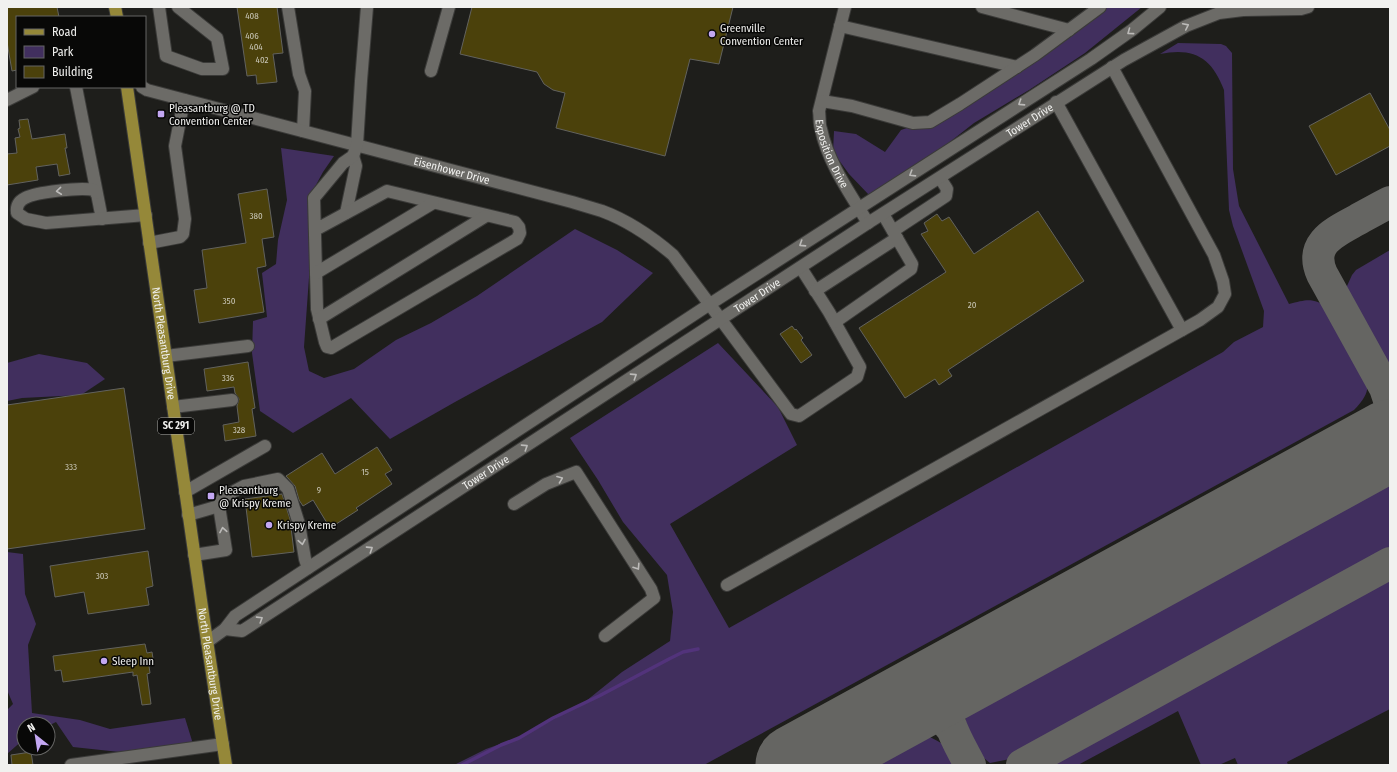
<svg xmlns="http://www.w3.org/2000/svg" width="1397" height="772" viewBox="0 0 1397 772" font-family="'Fira Sans Condensed',sans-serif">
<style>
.green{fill:#412f5e}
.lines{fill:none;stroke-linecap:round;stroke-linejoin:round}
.stream{stroke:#52337b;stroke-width:3.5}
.taxiway{stroke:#656562;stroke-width:32}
.runway{stroke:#656562;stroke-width:81}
.building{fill:#4b410b;stroke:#62625e}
.minor-casing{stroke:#3b3b39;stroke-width:14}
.major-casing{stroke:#3b3b39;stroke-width:14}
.minor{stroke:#6c6b67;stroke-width:12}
.major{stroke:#958839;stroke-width:12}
.oneway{stroke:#bcbbb9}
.poi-dot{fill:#c3a7f2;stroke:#080807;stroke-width:1.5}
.labels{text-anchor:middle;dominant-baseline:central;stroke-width:3;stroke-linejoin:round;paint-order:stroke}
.number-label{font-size:9px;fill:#c8c5b6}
.shield{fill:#080807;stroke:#ababa9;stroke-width:1}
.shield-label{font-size:10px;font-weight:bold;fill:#f1f1ef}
.poi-label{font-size:11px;fill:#f1f1ef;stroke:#080807;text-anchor:start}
.street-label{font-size:11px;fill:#f1f1ef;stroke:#080807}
</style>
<rect width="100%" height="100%" fill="#1e1e1b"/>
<path class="green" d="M 1089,7 L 1142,7 L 1085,53 L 1029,90 L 974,123 L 937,152 L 869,195 L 849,174 L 833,152 L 834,131 L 856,134 L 885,152 L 901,130 L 933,119 L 1041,47 Z
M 1178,43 L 1221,44 L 1226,46 L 1232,53 L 1233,169 L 1239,206 L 1289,304 C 1306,300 1313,297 1328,308 L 1363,370 C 1371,388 1368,395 1354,410 L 704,765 L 454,765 L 486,749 L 526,735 L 586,701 L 622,672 L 670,641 L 673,612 L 667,575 L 623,522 L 598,480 L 570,438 L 718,343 L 778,407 L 797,445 L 670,524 L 729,628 L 1223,352 L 1234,342 L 1263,327 L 1264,311 L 1233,226 L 1229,210 L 1224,90 C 1212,58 1194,47 1160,54 Z
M 281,148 L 334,156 L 323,172 L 310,196 L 311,250 L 304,347 L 309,371 L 324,378 L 354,369 L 396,340 L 431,323 L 477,296 L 575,229 L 617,250 L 653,273 L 602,322 L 455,402 L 390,439 L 351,398 L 293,433 L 260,411 L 252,353 L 253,321 L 267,317 L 262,273 L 276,264 L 278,240 L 287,200 Z
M 1390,250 L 1390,370 L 1384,363 L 1349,299 L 1347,293 L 1347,286 L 1352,275 L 1356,270 Z
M 39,354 L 87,363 L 105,379 L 81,395 L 22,398 L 7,401 L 7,363 Z
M 1390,484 L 1390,550 L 1010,759 L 990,763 L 975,751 L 968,735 L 965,716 Z
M 7,552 L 23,554 L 25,594 L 36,624 L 28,645 L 32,713 L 80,720 L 110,729 L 185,718 L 193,744 L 138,754 L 73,747 L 56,722 L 48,726 L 48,724 L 24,724 L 24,739 L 7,754 L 7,710 L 13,704 L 7,690 Z
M 1390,578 L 1390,709 L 1287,762 L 1288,765 L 1238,765 L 1235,758 L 1219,765 L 1201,765 L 1178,711 L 1078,765 L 1052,765 Z
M 928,736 C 943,744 952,747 956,765 L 876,765 Z"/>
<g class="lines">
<path class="stream" d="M 462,765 L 501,745 L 519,738 L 553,718 L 599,696 L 669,659 L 683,652 L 698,649"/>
<path class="taxiway" d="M 1390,202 C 1378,208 1366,215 1355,221 C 1333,233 1309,244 1322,274 L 1385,388 L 1390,403
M 1279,501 L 1378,441 L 1387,428 L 1390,419
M 967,672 C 960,677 954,682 950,690 C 938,712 960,745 970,765
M 899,709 C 925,702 936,709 952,729
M 1022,765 L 1390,563"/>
<path class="runway" d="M 796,765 L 1390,440"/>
</g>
<path class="building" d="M 7,7 L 57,7 L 59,17 L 17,17 L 17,70 L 12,71 L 7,42 Z
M 237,7 L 277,7 L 283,53 L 273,54 L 277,82 L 257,84 L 256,75 L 247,76 Z
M 472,7 L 733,7 L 719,64 L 690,59 L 665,156 L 556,128 L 565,93 L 553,90 L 544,84 L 537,72 L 460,54 Z
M 1370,93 L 1390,130 L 1390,146 L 1336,175 L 1309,126 Z
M 28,119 L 32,139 L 65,134 L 67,148 L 65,148 L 70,174 L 59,176 L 57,164 L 36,167 L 38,180 L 7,185 L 7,154 L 17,153 L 15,138 L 20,137 L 18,129 L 20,128 L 19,120 Z
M 267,189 L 274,237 L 262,239 L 266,266 L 257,268 L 264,312 L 199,323 L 194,290 L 207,288 L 202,250 L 246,243 L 238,194 Z
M 1038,211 L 1084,281 L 948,370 L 952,376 L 939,385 L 935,379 L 905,398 L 859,328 L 946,272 L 921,234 L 928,231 L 924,223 L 937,214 L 942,221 L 949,217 L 974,254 Z
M 792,326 L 795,330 L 796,329 L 803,338 L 801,340 L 812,355 L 801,363 L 780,334 Z
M 248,362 L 255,408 L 252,409 L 256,436 L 225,441 L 223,425 L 239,422 L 237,406 L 239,399 L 235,393 L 234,387 L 207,391 L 204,369 Z
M 124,388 L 145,529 L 7,549 L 7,405 Z
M 377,447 L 392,470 L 385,474 L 392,484 L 356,508 L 358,510 L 330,528 L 313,500 L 303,506 L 299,500 L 295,486 L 286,476 L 322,453 L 335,474 Z
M 282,494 L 290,519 L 294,552 L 252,557 L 245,499 Z
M 148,551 L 153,586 L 146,588 L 149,605 L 88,614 L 84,592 L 55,597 L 50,566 Z
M 145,644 L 147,653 L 152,652 L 154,665 L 149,666 L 150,673 L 147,674 L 151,704 L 142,705 L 137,675 L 133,676 L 133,672 L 63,682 L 61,670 L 55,671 L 53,656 Z
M 31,752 L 33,765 L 12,765 L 11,755 Z"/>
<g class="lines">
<defs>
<g id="minor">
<path d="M 159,7 L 166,56 L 202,69 L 223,69 L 217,38 L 178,7"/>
<path d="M 288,7 L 299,74 L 305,91 L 303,131"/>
<path id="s1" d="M 845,7 L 819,111 C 820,117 819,124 821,129 C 828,163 851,195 868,223"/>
<path d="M 982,7 L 1069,30"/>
<path d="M 840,26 L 1017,67"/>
<path d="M 431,71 L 449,7"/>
<path d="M 76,87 L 102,219"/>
<path id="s2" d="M 142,87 L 147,90 L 572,202 C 582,205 592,208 602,211 C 629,221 652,237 673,255 L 791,414 L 799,416 L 857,377 L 860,367 L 829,312 L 801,268"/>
<path d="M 7,100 L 33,87"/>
<path d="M 822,101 L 852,106 L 913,123 L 930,122 L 960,104 L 1035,55 L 1100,7"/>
<path d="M 1056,102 L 1182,330"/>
<path d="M 96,193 L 94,190 C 81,187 36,192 25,198 C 19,201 16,206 17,213 L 26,219 L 46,223 L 146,215"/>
<path d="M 346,213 L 356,166 L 353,156"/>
<path d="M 315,230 L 387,191 L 515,222 L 519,227 L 520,233 L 517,239 L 331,348 L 327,347 L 325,342 L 317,309 L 314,198 L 343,163 L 353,156 L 357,145 L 361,81 L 367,7"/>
<path d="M 893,231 L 946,196 L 947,189 L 940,178"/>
<path d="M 149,243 L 180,237 L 183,234 L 185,219 L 175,146 L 184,100"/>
<path d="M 316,273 L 433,203"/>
<path d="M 815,291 L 897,238"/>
<path d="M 319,319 L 486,216"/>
<path d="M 835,322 L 911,269 L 912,264 L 883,214"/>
<path d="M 166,356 L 248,346"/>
<path d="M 173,407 L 232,400"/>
<path d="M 185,492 L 265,446"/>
<path d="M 514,504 L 546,484 L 576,472 L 651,589 L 654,598 L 605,636"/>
<path d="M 188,515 L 219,506"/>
<path d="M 194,555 L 226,550 L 219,506 L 223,497 L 244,486 L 278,479 L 288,489 L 299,524 L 305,559 L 308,568"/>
<path d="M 727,585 L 1200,320 L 1218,307 L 1225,294 L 1223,281 L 1214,255 L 1112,67"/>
<path id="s3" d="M 225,629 L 242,631 L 868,223 L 1124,60 L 1186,26 L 1219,13 L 1243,10 L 1301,9 L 1308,7"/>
<path d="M 207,642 L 225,629 L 235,616 L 710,304 L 1091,59 L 1132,30 L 1160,7"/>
<path d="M 71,765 L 223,744"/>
</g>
<g id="major">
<path d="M 115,7 L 117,17"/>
<path id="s4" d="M 127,87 L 204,621 L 226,765"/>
</g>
</defs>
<use href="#minor" class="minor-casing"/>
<use href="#major" class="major-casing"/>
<use href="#minor" class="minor"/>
<use href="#major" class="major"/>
</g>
<defs><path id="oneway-chevron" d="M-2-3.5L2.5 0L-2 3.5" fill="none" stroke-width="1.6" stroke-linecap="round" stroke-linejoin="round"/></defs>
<g class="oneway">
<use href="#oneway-chevron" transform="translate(1186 26) rotate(-26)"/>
<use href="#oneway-chevron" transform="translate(1130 32) rotate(144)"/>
<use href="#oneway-chevron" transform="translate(1021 103) rotate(147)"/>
<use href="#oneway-chevron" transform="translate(912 174) rotate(148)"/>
<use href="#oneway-chevron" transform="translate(59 191) rotate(174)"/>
<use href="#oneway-chevron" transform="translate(802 244) rotate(147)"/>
<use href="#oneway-chevron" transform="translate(634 376) rotate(-33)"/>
<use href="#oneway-chevron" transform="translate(525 447) rotate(-33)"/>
<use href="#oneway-chevron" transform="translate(560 479) rotate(-21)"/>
<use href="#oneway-chevron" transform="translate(223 530) rotate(-100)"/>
<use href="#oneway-chevron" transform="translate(302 542) rotate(80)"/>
<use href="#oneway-chevron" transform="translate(370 549) rotate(-33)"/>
<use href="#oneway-chevron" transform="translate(637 567) rotate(57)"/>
<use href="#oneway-chevron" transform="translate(260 619) rotate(-32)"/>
</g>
<g class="poi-dot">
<circle cx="712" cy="34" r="4"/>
<rect x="157" y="110" width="8" height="8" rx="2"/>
<rect x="207" y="492" width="8" height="8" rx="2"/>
<circle cx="269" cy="525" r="4"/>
<circle cx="104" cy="661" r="4"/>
</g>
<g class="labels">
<g class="number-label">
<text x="252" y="16">408</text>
<text x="252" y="36">406</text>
<text x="256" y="47">404</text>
<text x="262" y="60">402</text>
<text x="256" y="216">380</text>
<text x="229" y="301">350</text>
<text x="972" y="305">20</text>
<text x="228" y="378">336</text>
<text x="239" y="430">328</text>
<text x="71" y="467">333</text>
<text x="365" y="472">15</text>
<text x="319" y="490">9</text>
<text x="102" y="576">303</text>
</g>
<rect class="shield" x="158" y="418" width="36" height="16" rx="3"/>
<g class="shield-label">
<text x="176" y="426">SC 291</text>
</g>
<g class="poi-label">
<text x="720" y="28">Greenville<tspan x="720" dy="13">Convention Center</tspan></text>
<text x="169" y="108">Pleasantburg @ TD<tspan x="169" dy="13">Convention Center</tspan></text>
<text x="219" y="490">Pleasantburg<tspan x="219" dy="13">@ Krispy Kreme</tspan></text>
<text x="277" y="525">Krispy Kreme</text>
<text x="112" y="661">Sleep Inn</text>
</g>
<g class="street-label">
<text stroke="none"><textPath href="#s3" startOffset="956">Tower Drive</textPath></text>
<text stroke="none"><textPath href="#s1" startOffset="152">Exposition Drive</textPath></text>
<text stroke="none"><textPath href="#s2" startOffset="321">Eisenhower Drive</textPath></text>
<text stroke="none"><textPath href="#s3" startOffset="632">Tower Drive</textPath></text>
<text stroke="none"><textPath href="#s4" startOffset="259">North Pleasantburg Drive</textPath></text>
<text stroke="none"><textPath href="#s3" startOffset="308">Tower Drive</textPath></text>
<text stroke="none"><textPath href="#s4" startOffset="583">North Pleasantburg Drive</textPath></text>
</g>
</g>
<rect width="1397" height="772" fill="none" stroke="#f1f1ef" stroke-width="16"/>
<rect x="16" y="16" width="130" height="72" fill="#080807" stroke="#656564"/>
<rect x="24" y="29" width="20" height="6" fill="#958839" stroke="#656564"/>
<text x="52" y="36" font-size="12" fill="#f1f1ef">Road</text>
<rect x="24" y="46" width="20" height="12" fill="#412f5e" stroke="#656564"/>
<text x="52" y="56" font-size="12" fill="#f1f1ef">Park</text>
<rect x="24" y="66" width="20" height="12" fill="#4b410b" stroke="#656564"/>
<text x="52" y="76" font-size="12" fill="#f1f1ef">Building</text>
<g transform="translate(36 736) rotate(330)"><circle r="19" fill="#080807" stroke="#656564"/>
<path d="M0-3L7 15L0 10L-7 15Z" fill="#c3a7f2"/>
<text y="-6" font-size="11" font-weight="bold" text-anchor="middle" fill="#f1f1ef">N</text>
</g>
</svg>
